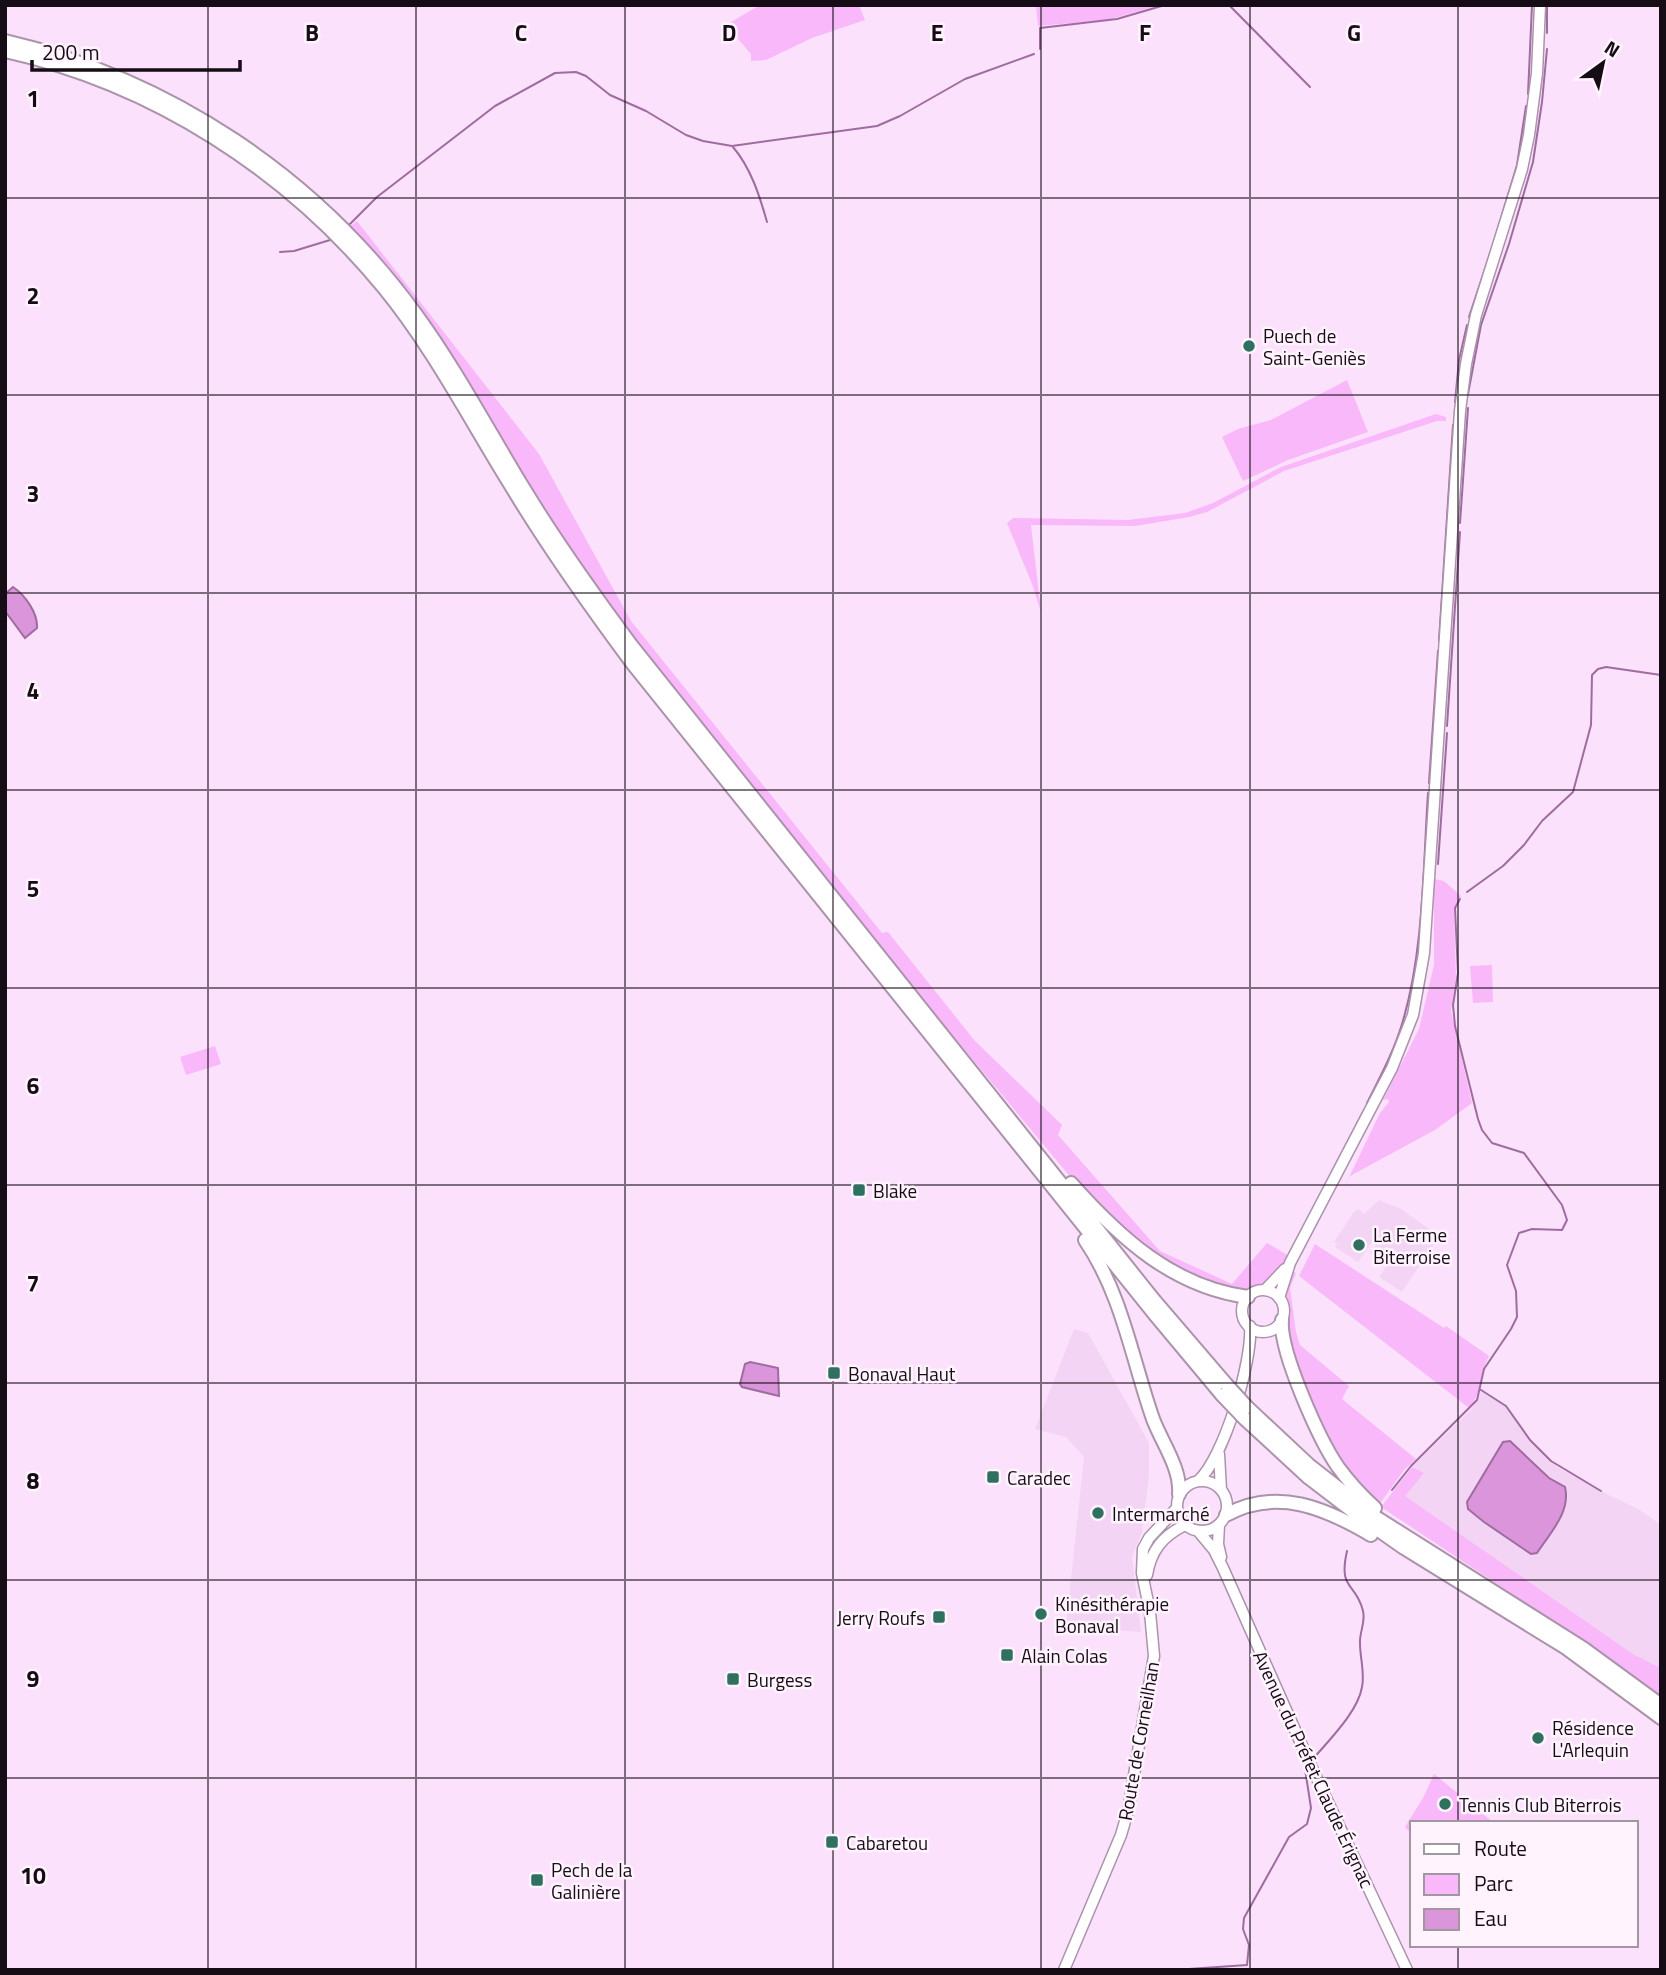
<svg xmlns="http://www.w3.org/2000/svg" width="1666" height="1975" viewBox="0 0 1666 1975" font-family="'Titillium Web',sans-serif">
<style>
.built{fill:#f4d4f4}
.green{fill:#f9b8fa}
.water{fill:#da95db;stroke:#9f6ca0;stroke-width:2}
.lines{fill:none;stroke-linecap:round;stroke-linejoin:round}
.stream{stroke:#9f6ca0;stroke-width:2}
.secondary-casing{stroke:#ab93ab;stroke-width:13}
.highway-casing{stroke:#ab93ab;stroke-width:16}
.secondary{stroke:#fff;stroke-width:10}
.highway{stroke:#fff;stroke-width:12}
.highway-bridge-casing{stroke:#ab93ab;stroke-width:16;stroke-linecap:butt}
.highway-bridge{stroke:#fff;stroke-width:12}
.grid{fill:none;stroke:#150c15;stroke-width:2;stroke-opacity:0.55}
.poi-dot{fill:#2f7060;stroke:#fff4fe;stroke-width:2.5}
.labels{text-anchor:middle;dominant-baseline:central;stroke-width:5;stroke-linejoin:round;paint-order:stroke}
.poi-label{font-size:19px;fill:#150c15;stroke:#fff4fe;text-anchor:start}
.street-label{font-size:19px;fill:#150c15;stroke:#fff4fe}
.grid-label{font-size:23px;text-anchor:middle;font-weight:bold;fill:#150c15;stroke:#fff4fe;stroke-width:5;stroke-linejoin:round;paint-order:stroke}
</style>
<rect width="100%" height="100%" fill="#fbe1fb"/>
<path class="built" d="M 1379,1200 L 1401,1209 L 1439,1236 L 1402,1292 L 1379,1277 L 1387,1265 L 1370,1253 L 1378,1242 L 1374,1239 L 1358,1262 L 1335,1247 L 1337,1244 L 1334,1242 L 1339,1234 L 1354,1212 L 1359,1209 L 1364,1214 Z
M 1074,1329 L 1088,1333 L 1149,1443 L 1149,1476 L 1142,1532 L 1132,1557 L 1141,1632 L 1066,1626 L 1084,1457 L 1066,1437 L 1035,1429 Z
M 1481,1392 L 1505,1406 L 1531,1441 L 1557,1467 L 1605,1493 L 1640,1510 L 1661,1525 L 1661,1668 L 1633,1654 L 1404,1496 L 1423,1473 L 1412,1467 L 1471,1410 Z"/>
<path class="green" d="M 760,5 L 859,5 L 865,20 L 812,38 L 766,60 L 751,61 L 751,54 L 726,25 Z
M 1036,5 L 1161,5 L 1107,20 L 1038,26 Z
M 357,221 L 539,454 L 631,621 L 882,933 L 888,932 L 975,1041 L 1062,1125 L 1058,1135 L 1160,1251 L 1232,1284 L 1267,1243 L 1289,1256 C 1278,1280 1265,1285 1242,1294 L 1158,1262 L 1087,1197 L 909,983 L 622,626 L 348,228 Z
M 1347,380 L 1368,432 L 1288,460 L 1243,481 L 1222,437 L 1238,429 L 1271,420 Z
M 1436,414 L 1446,417 L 1446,421 L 1437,421 L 1284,471 L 1207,512 L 1189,517 L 1135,526 L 1031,525 L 1041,612 L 1032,584 L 1007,523 L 1013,518 L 1128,520 L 1185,513 L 1213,503 L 1281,467 Z
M 1434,879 L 1444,881 L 1461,896 L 1454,910 L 1456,977 L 1451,1011 L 1472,1103 L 1435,1130 L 1350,1176 L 1340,1196 L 1380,1113 L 1389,1102 L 1388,1099 L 1383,1100 L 1419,1029 L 1434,965 Z
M 1492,965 L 1493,1002 L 1473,1003 L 1470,966 Z
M 215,1046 L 221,1064 L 186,1075 L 180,1057 Z
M 1315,1244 L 1444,1328 L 1446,1326 L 1489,1356 C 1479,1374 1482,1394 1469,1408 L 1299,1276 Z
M 1291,1270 L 1296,1273 L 1290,1288 L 1296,1332 L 1300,1345 L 1349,1386 L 1342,1399 L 1416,1459 L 1404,1470 L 1379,1505 L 1360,1487 L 1339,1460 L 1318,1416 L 1287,1344 L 1285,1324 L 1287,1309 L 1284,1293 Z
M 1412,1467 L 1424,1473 L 1405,1496 L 1633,1654 L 1661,1668 L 1661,1698 L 1577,1637 L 1381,1507 Z
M 1434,1774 L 1494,1823 L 1412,1823 L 1412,1834 L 1405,1827 L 1423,1798 Z"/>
<path class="water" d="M 13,587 C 25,595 38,613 37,628 L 25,638 L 5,611 L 5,594 Z
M 750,1362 L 778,1368 L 779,1396 L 742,1387 L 740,1384 L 745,1364 Z
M 1510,1441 L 1549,1478 L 1565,1487 C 1571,1512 1550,1533 1537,1553 L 1531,1554 L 1484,1522 L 1468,1509 L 1467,1502 L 1503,1442 Z"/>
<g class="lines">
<path class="stream" d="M 1229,5 L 1310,87
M 1547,5 L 1547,33
M 1040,49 L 1040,28 L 1117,19 L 1165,5
M 1528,94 L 1532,5
M 733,147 C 751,168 760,197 767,222
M 350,224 L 377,197 L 495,106 L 555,73 L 576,72 L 586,76 L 610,95 L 646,111 L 686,135 L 703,141 L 732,146 L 877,126 L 900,116 L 965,79 L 1034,54
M 1495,238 L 1517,165 L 1526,106
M 280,252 L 294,251 L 330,240
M 1469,317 L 1491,251
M 1468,394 L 1481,325 L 1509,244 L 1533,162 L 1542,102 L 1547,49
M 1455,402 L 1459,360 L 1467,325
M 1460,523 L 1468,408
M 1439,641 L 1453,425
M 1447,726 L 1460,532
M 1429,783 L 1438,651
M 1438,864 L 1447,733
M 1467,892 L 1503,866 L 1524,845 L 1542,821 L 1573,792 L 1591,725 L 1592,675 L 1598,669 L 1606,667 L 1661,675
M 1367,1103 C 1380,1077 1394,1051 1402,1024 C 1424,952 1423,867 1428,793
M 1330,1176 L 1364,1110
M 1325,1185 L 1327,1182
M 1481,1390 L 1506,1406 L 1530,1440 L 1551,1461 L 1601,1491
M 1392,1490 L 1411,1466 L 1477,1400 L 1484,1369 L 1511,1329 L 1517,1317 L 1516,1291 L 1507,1265 L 1519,1233 L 1532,1229 L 1562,1230 L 1567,1220 L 1562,1205 L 1524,1153 L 1492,1143 L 1482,1130 L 1478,1119 L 1455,1026 L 1453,1005 L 1458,973 L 1455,908 L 1460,899
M 1313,1759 C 1328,1741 1358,1712 1362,1687 C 1365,1674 1360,1657 1360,1644 C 1359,1632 1366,1623 1363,1611 C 1356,1582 1338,1591 1347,1551
M 1174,1970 L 1247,1965 L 1249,1945 L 1243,1929 L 1244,1918 L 1289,1837 L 1307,1824 L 1311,1808 L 1305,1769 L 1307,1766"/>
<defs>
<path id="secondary" d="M 1265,1290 L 1285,1269
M1242 1311a21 21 0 1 1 42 0a21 21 0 1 1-42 0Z
M 1279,1298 L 1290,1263 L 1392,1068 L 1413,1015 L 1424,953 L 1460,411 L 1466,364 L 1476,315 L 1522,169 L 1529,135 L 1537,73 L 1540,5
M 1219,1454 L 1221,1490
M1177 1506a25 25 0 1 1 50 0a25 25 0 1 1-50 0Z
M 1198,1481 C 1224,1458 1253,1360 1250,1326
M 1219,1525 L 1218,1544 L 1221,1557
M 1199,1532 L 1214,1550 L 1223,1568 L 1311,1766 L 1407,1970
M 1147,1575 C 1151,1550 1163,1536 1185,1525
M 1064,1970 L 1121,1835 L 1128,1811 L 1154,1656 L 1150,1612 L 1142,1573 L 1143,1549 L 1149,1538 L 1176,1509"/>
<path id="highway" d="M 5,41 C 170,79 316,177 415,313 C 456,369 488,430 524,489 C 557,543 594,595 632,646 L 1154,1300 L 1226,1384
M 5,51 C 154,84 288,171 384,288 C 433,348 469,418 510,484 C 547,546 589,605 632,663 L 1156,1316 L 1222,1395
M 1071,1183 C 1120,1238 1173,1287 1248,1297
M 1085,1240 C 1122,1294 1132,1359 1153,1419 C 1162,1443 1181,1468 1179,1494
M 1282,1320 C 1279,1351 1320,1441 1338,1467 C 1349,1482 1362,1496 1375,1508
M 1247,1407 L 1309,1465 L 1374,1516 L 1583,1648 L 1661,1705
M 1244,1418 L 1309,1478 L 1364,1520 L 1404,1548 L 1566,1648 L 1661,1718
M 1226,1515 C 1277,1487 1325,1508 1371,1535"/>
</defs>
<use href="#secondary" class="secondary-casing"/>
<use href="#highway" class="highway-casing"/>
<use href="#secondary" class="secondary"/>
<use href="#highway" class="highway"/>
<defs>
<path id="highway-bridge" d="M 1226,1384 L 1247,1407
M 1222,1395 L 1244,1418"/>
</defs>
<use href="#highway-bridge" class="highway-bridge-casing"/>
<use href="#highway-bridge" class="highway-bridge"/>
</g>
<path class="grid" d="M 208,5 L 208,1970M 416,5 L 416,1970M 625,5 L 625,1970M 833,5 L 833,1970M 1041,5 L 1041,1970M 1250,5 L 1250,1970M 1458,5 L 1458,1823M 5,198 L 1661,198M 5,395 L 1661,395M 5,593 L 1661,593M 5,790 L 1661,790M 5,988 L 1661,988M 5,1185 L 1661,1185M 5,1383 L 1661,1383M 5,1580 L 1661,1580M 5,1778 L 1661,1778M 1458,1945 L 1458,1970"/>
<g class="poi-dot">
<circle cx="1249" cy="346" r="7"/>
<rect x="852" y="1183" width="14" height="14" rx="3.5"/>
<circle cx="1359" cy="1245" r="7"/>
<rect x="827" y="1366" width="14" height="14" rx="3.5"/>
<rect x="986" y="1470" width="14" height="14" rx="3.5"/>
<circle cx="1098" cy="1513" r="7"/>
<circle cx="1041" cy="1614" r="7"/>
<rect x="932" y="1610" width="14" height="14" rx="3.5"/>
<rect x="1000" y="1648" width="14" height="14" rx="3.5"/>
<rect x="726" y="1672" width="14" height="14" rx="3.5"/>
<circle cx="1538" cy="1738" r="7"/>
<circle cx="1445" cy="1804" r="7"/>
<rect x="825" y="1835" width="14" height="14" rx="3.5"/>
<rect x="530" y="1873" width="14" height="14" rx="3.5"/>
</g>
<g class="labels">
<g class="poi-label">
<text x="1263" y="335">Puech de<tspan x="1263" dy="22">Saint-Geniès</tspan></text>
<text x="873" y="1190">Blake</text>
<text x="1373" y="1234">La Ferme<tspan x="1373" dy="22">Biterroise</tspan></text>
<text x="848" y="1373">Bonaval Haut</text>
<text x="1007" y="1477">Caradec</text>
<text x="1112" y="1513">Intermarché</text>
<text x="1055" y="1603">Kinésithérapie<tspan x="1055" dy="22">Bonaval</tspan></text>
<text x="925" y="1617" text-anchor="end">Jerry Roufs</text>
<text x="1021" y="1655">Alain Colas</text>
<text x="747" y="1679">Burgess</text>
<text x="1552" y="1727">Résidence<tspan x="1552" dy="22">L'Arlequin</tspan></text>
<text x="1459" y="1804">Tennis Club Biterrois</text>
<text x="846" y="1842">Cabaretou</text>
<text x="551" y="1869">Pech de la<tspan x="551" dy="22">Galinière</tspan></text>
</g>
<g class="street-label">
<text transform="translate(1138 1741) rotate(-80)">Route de Corneilhan</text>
<text transform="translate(1314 1769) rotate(65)">Avenue du Préfet Claude Érignac</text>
</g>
</g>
<g class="grid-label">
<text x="312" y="41">B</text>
<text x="521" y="41">C</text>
<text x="729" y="41">D</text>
<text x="937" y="41">E</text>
<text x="1145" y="41">F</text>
<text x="1354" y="41">G</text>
<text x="33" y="107">1</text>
<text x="33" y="304">2</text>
<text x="33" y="502">3</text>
<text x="33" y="699">4</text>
<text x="33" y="897">5</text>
<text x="33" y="1094">6</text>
<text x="33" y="1292">7</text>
<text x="33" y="1489">8</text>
<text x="33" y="1687">9</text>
<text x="33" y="1884">10</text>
</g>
<rect width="1666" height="1975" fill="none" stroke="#150c15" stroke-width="14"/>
<rect x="1410" y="1821" width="228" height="126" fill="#fff4fe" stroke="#a197a1" stroke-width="2"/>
<rect x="1424" y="1844" width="35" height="10" fill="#ffffff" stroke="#a197a1" stroke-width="2"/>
<text x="1474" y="1856" font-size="21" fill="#150c15">Route</text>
<rect x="1424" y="1874" width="35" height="21" fill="#f9b8fa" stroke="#a197a1" stroke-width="2"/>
<text x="1474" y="1891" font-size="21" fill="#150c15">Parc</text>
<rect x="1424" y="1909" width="35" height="21" fill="#da95db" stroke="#a197a1" stroke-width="2"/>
<text x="1474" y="1926" font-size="21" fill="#150c15">Eau</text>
<g transform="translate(1603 63) rotate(33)" stroke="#fff4fe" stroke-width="5" paint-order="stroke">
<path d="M0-5L12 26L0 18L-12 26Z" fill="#150c15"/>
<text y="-10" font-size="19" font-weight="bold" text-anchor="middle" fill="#150c15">N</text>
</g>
<path d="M32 60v10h208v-10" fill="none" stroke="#150c15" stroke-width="3.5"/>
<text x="42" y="60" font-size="21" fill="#150c15" stroke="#fff4fe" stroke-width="5" paint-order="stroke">200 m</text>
</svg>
